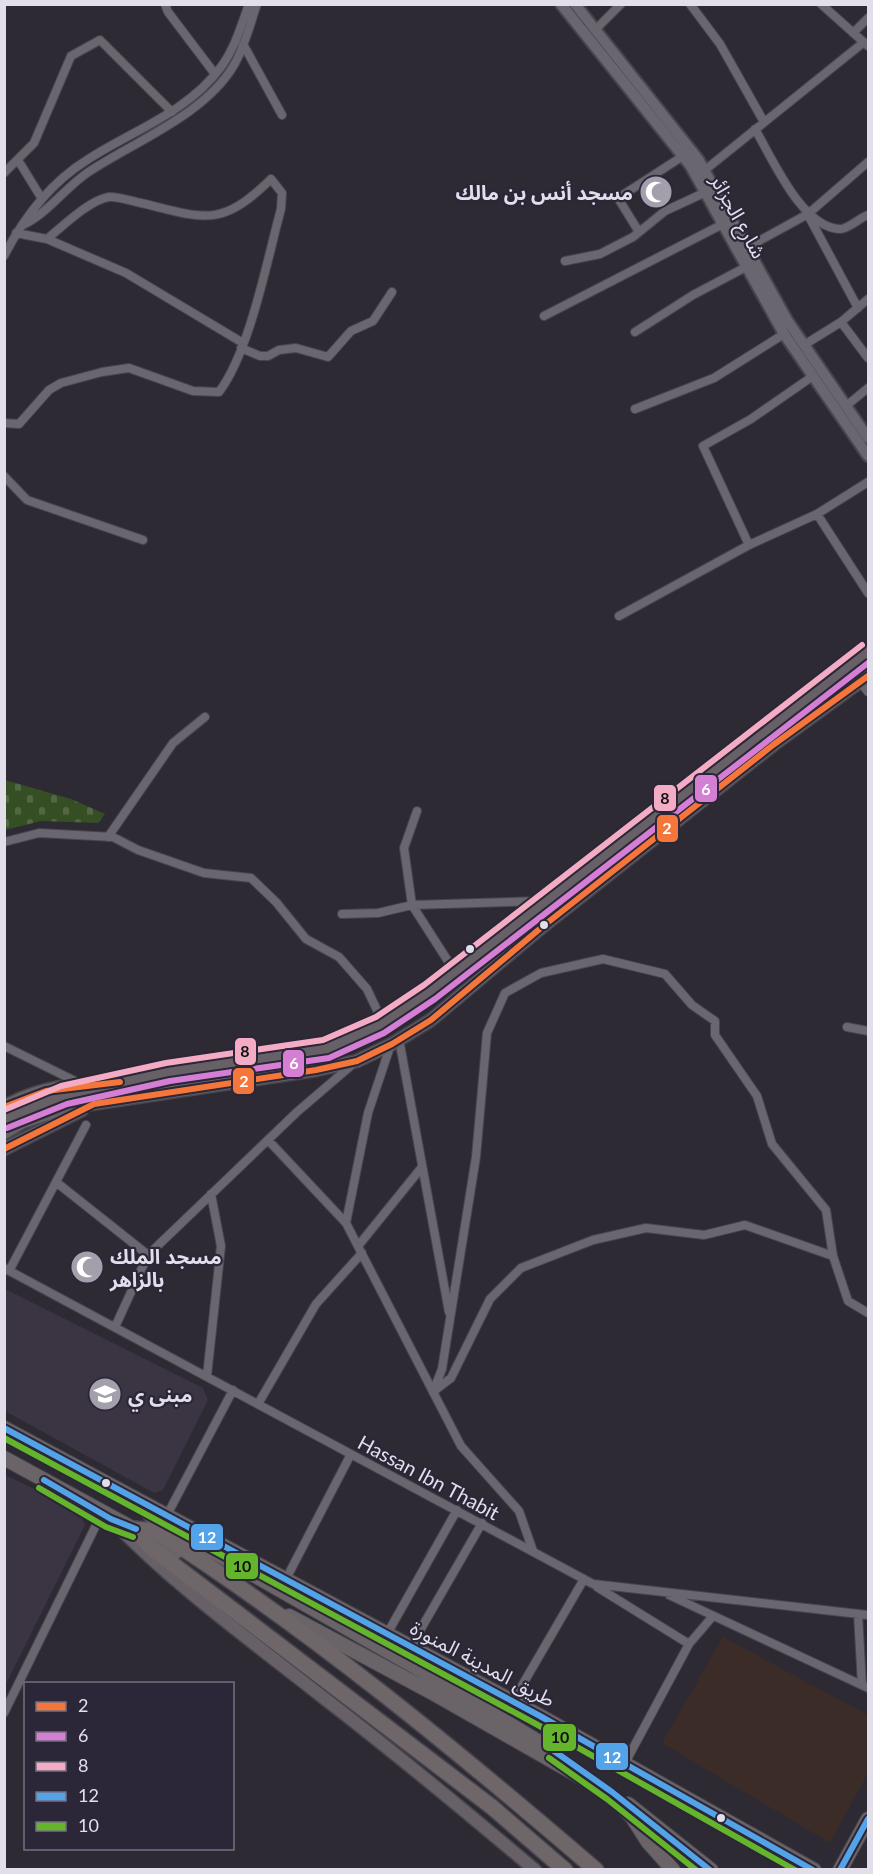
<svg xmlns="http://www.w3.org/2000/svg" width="873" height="1874" viewBox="0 0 873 1874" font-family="Lato,'Noto Sans Arabic',sans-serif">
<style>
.commercial{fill:#3c2c27}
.education{fill:#3a3443}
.cemetery{fill:url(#cemetery-stones)}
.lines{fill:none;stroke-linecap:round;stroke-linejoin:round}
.minor-casing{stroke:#47454d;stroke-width:10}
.tertiary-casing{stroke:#47454d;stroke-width:14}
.primary-casing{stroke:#47454d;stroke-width:15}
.trunk-casing{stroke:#47454d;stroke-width:16}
.motorway-casing{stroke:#47454d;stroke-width:18}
.minor{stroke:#69666f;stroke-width:8}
.tertiary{stroke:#69666f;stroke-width:10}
.primary{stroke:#676167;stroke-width:12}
.trunk{stroke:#6a6468;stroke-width:14}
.motorway{stroke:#6e6669;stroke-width:15}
.bus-1-casing{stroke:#2b2638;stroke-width:10}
.bus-2-casing{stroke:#2b2638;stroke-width:10}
.bus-3-casing{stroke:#2b2638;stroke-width:10}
.bus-4-casing{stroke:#2b2638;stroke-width:10}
.bus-5-casing{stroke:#2b2638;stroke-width:10}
.bus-1{stroke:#f5763a;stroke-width:6}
.bus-2{stroke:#d47ed4;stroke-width:6}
.bus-3{stroke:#f4acc4;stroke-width:6}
.bus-4{stroke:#53a3e8;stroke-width:6}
.bus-5{stroke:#64b42c;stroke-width:6}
.bus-dot{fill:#e2dfeb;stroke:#2b2638;stroke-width:2}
.labels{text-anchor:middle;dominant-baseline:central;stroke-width:4.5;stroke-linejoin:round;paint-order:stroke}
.poi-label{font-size:20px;font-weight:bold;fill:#e2dfeb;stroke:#2b2638;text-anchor:start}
.street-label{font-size:20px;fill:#e2dfeb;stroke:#2b2638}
.line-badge{stroke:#2b2638;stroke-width:2}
.badge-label{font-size:16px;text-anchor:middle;font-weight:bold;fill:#fff}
.pale-badge-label{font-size:16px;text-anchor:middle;font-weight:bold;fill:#111}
</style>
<defs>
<pattern id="cemetery-stones" width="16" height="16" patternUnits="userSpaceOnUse" patternTransform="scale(1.5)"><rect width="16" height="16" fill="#354e24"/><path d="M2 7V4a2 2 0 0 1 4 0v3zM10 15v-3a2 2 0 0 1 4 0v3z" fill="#526744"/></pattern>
</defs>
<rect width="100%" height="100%" fill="#2d2a34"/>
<path class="commercial" d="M 723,1637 L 868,1715 L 868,1773 L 830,1843 L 662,1743 Z"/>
<path class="education" d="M 5,1289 L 203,1388 L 208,1400 L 163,1490 L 154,1493 L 5,1411 Z
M 5,1475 L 79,1510 L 85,1525 L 5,1686 Z"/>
<path class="cemetery" d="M 5,780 L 71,799 L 105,814 L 98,823 L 41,821 L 5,830 Z"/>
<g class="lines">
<defs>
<path id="minor" d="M 165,4 L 168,12 L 215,74
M 690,4 L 720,44 L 764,122
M 821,4 L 868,46
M 596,29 L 621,4
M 853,33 L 868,18
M 243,44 L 282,115
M 755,129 C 772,158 802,228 840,229 C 849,229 859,218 868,215
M 18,160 L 42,199
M 705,170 L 864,42
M 4,173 L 34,143 L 71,56 L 100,40 L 172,112
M 808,215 L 858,308
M 23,225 C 48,213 64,189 87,173 C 133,142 205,115 234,65 C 245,46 250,24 257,4
M 639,232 L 618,198 L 683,156
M 47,239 L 126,273 L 243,343
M 748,247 L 808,214 L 868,162
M 4,256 C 24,217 50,183 87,160 C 133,130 187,113 221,67 C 235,48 241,26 249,4
M 565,261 L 600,254 L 633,237 L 665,211 L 706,192
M 544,316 L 723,224
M 841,322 L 868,358
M 635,332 L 693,295 L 746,267
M 804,345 L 841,322 L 868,299
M 241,348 L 260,356 L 268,356 L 279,350 L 296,348 L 328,357 L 351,331 L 373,321 L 392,292
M 846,406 L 868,388
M 635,409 L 714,378 L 784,334
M 4,423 L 19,424 L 49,390 L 61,383 L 102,372 L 129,368 L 193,391 L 219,392 C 250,351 267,260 281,209 L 282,193 L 271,179 C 220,229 204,218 141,203 C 131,201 118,196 109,197 C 89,200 62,227 47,239 L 16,233
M 4,476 L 27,500 L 143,540
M 817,514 L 868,593
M 749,545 L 703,446 L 751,419 L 813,376
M 619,616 L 749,545 L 817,514 L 868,482
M 860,682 L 868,692
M 417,811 L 404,848 L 412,905 L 455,972
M 108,837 L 173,743 L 205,717
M 4,842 L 39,833 L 113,837 L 138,850 L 204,873 L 251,878 L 276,902 L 306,939 L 339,957 L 367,989 L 383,1023
M 342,914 L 378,913 L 412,905 L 543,901
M 847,1027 L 868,1031
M 399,1039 L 449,1312
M 4,1046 L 81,1084
M 268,1140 L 346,1223 L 461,1446 L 519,1511 L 533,1551
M 56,1182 L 148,1255 L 115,1327
M 346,1223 L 368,1113 L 391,1044
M 358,1246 L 422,1167
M 148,1255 L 297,1112 L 353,1064
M 4,1268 L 593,1584 L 868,1615
M 9,1271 L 86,1125
M 207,1376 L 221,1246 L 211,1194
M 434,1391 L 451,1378 L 490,1299 L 521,1268 L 593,1240 L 646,1228 L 704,1235 L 745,1225 L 833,1256
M 433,1392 L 442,1369 L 476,1157 L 487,1033 L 505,993 L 541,973 L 603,959 L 665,974 L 692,1005 L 715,1021 L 715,1035 L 757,1096 L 772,1144 L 826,1210 L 833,1256 L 848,1301 L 868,1313
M 258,1404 L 316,1304 L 362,1253
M 167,1515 L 233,1390
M 286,1579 L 351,1454
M 597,1587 L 689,1644
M 669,1595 L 868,1688
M 858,1614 L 862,1685
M 387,1634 L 457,1510
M 411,1646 L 482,1523
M 513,1701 L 584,1579
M 4,1713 L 102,1513
M 625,1763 L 689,1644 L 713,1616"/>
<path id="tertiary" d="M 561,4 L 690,165 L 784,334 L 868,456
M 575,4 L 698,159 L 787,320 L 868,438"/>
<path id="primary" d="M 4,1107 C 28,1093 51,1087 79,1085
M 4,1120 L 64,1095 L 168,1072 L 326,1049 L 380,1025 L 429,992 L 868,652
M 4,1133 L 23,1122 L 65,1108 L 316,1070 L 357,1061 L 392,1044 L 431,1020 L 542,927 L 773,745 L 868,676
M 4,1149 L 82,1110
M 112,1520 C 174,1585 249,1639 320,1695 C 393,1751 464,1810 535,1870"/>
<path id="trunk" d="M 4,1428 L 540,1716 L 814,1870
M 4,1458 L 176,1552
M 140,1505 L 152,1517 L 417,1668 L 549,1748
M 289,1616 L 431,1692 L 607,1792 L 632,1817 L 648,1842 L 673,1870
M 628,1804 L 711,1870
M 840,1870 L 868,1819"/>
<path id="motorway" d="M 136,1529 L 156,1531 C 312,1631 455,1749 596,1870
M 136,1529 L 149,1546 L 492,1807 L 565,1870"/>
</defs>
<use href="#minor" class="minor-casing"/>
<use href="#tertiary" class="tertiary-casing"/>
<use href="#primary" class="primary-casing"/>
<use href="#trunk" class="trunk-casing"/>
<use href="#motorway" class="motorway-casing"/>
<use href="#minor" class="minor"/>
<use href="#tertiary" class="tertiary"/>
<use href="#primary" class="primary"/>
<use href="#trunk" class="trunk"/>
<use href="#motorway" class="motorway"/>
<defs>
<path id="bus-1" d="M 4,1107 L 46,1091 L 120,1082
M 4,1149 L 94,1104 L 316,1070 L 357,1061 L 392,1044 L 431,1020 L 542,927 L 773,745 L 868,676"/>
<path id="bus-2" d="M 7,1128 L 67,1104 L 170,1081 L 329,1058 L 384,1033 L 435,999 L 868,663"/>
<path id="bus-3" d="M 4,1110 L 61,1086 L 166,1063 L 323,1040 L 376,1017 L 424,985 L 862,645"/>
<path id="bus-4" d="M 4,1428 L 540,1716 L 813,1870
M 44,1480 L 111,1519 L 136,1529
M 554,1751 L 612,1792 L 710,1870
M 840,1870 L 868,1819"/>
<path id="bus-5" d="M 4,1438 L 536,1724 L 795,1870
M 39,1488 L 106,1527 L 133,1537
M 549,1758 L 607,1799 L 696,1870"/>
</defs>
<use href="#bus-1" class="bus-1-casing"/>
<use href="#bus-2" class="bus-2-casing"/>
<use href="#bus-3" class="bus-3-casing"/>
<use href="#bus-4" class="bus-4-casing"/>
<use href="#bus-5" class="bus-5-casing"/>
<use href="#bus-1" class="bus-1"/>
<use href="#bus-2" class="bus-2"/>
<use href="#bus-3" class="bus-3"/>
<use href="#bus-4" class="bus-4"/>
<use href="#bus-5" class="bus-5"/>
</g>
<defs>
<symbol id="mosque-disc" viewBox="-11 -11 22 22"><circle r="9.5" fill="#a3a0ab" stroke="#2b2638"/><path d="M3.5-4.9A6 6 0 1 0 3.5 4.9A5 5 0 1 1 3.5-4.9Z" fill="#fff"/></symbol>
<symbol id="university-disc" viewBox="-11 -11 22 22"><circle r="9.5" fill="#a3a0ab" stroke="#2b2638"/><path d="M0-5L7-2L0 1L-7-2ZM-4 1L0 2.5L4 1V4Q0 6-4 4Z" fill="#fff"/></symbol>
</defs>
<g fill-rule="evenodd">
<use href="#mosque-disc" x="637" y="173" width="38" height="38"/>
<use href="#mosque-disc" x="68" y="1248" width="38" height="38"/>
<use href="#university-disc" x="86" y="1375" width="38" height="38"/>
</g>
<g class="bus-dot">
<circle cx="544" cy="925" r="5"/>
<circle cx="470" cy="949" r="5"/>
<circle cx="106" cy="1483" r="5"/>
<circle cx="721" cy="1818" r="5"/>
</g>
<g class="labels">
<g class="poi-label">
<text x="633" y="192" text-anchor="end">مسجد أنس بن مالك</text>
<text x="110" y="1256">مسجد الملك<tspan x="110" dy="23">بالزاهر</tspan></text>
<text x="128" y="1394">مبنى ي</text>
</g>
<g class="street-label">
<text transform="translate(739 216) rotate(61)">شارع الجزائر</text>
<text transform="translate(429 1477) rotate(28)">Hassan Ibn Thabit</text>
<text transform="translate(483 1663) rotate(28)">طريق المدينة المنورة</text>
</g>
</g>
<g class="line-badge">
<rect x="694" y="774" width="24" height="29" rx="6" fill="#d47ed4"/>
<rect x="653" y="784" width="24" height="28" rx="6" fill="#f4acc4"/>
<rect x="656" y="814" width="23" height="29" rx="6" fill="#f5763a"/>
<rect x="234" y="1037" width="23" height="29" rx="6" fill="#f4acc4"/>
<rect x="282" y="1049" width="23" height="29" rx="6" fill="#d47ed4"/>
<rect x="232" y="1067" width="23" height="28" rx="6" fill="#f5763a"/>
<rect x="190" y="1523" width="34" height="28" rx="6" fill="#53a3e8"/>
<rect x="225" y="1552" width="34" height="28" rx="6" fill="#64b42c"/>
<rect x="542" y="1723" width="35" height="29" rx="6" fill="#64b42c"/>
<rect x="595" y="1742" width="34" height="29" rx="6" fill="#53a3e8"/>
</g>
<g class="badge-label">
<text x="706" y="795">6</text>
<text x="667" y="834">2</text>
<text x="294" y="1069">6</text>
<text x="244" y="1087">2</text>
<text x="207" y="1543">12</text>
<text x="612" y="1763">12</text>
</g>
<g class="pale-badge-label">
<text x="665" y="804">8</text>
<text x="245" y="1057">8</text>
<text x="242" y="1572">10</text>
<text x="560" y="1743">10</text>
</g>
<rect width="873" height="1874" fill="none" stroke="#e2dfeb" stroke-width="12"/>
<rect x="24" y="1682" width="210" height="168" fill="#2b2638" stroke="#747080" stroke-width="1.5"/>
<rect x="36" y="1702" width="30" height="9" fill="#f5763a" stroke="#747080" stroke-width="1.5"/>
<text x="78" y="1712" font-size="18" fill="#e2dfeb">2</text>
<rect x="36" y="1732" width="30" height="9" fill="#d47ed4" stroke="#747080" stroke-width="1.5"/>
<text x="78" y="1742" font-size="18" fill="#e2dfeb">6</text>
<rect x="36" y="1762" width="30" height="9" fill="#f4acc4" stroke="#747080" stroke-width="1.5"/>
<text x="78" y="1772" font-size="18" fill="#e2dfeb">8</text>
<rect x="36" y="1792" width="30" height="9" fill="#53a3e8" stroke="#747080" stroke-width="1.5"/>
<text x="78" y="1802" font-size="18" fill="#e2dfeb">12</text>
<rect x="36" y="1822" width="30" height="9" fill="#64b42c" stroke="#747080" stroke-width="1.5"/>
<text x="78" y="1832" font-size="18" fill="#e2dfeb">10</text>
</svg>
